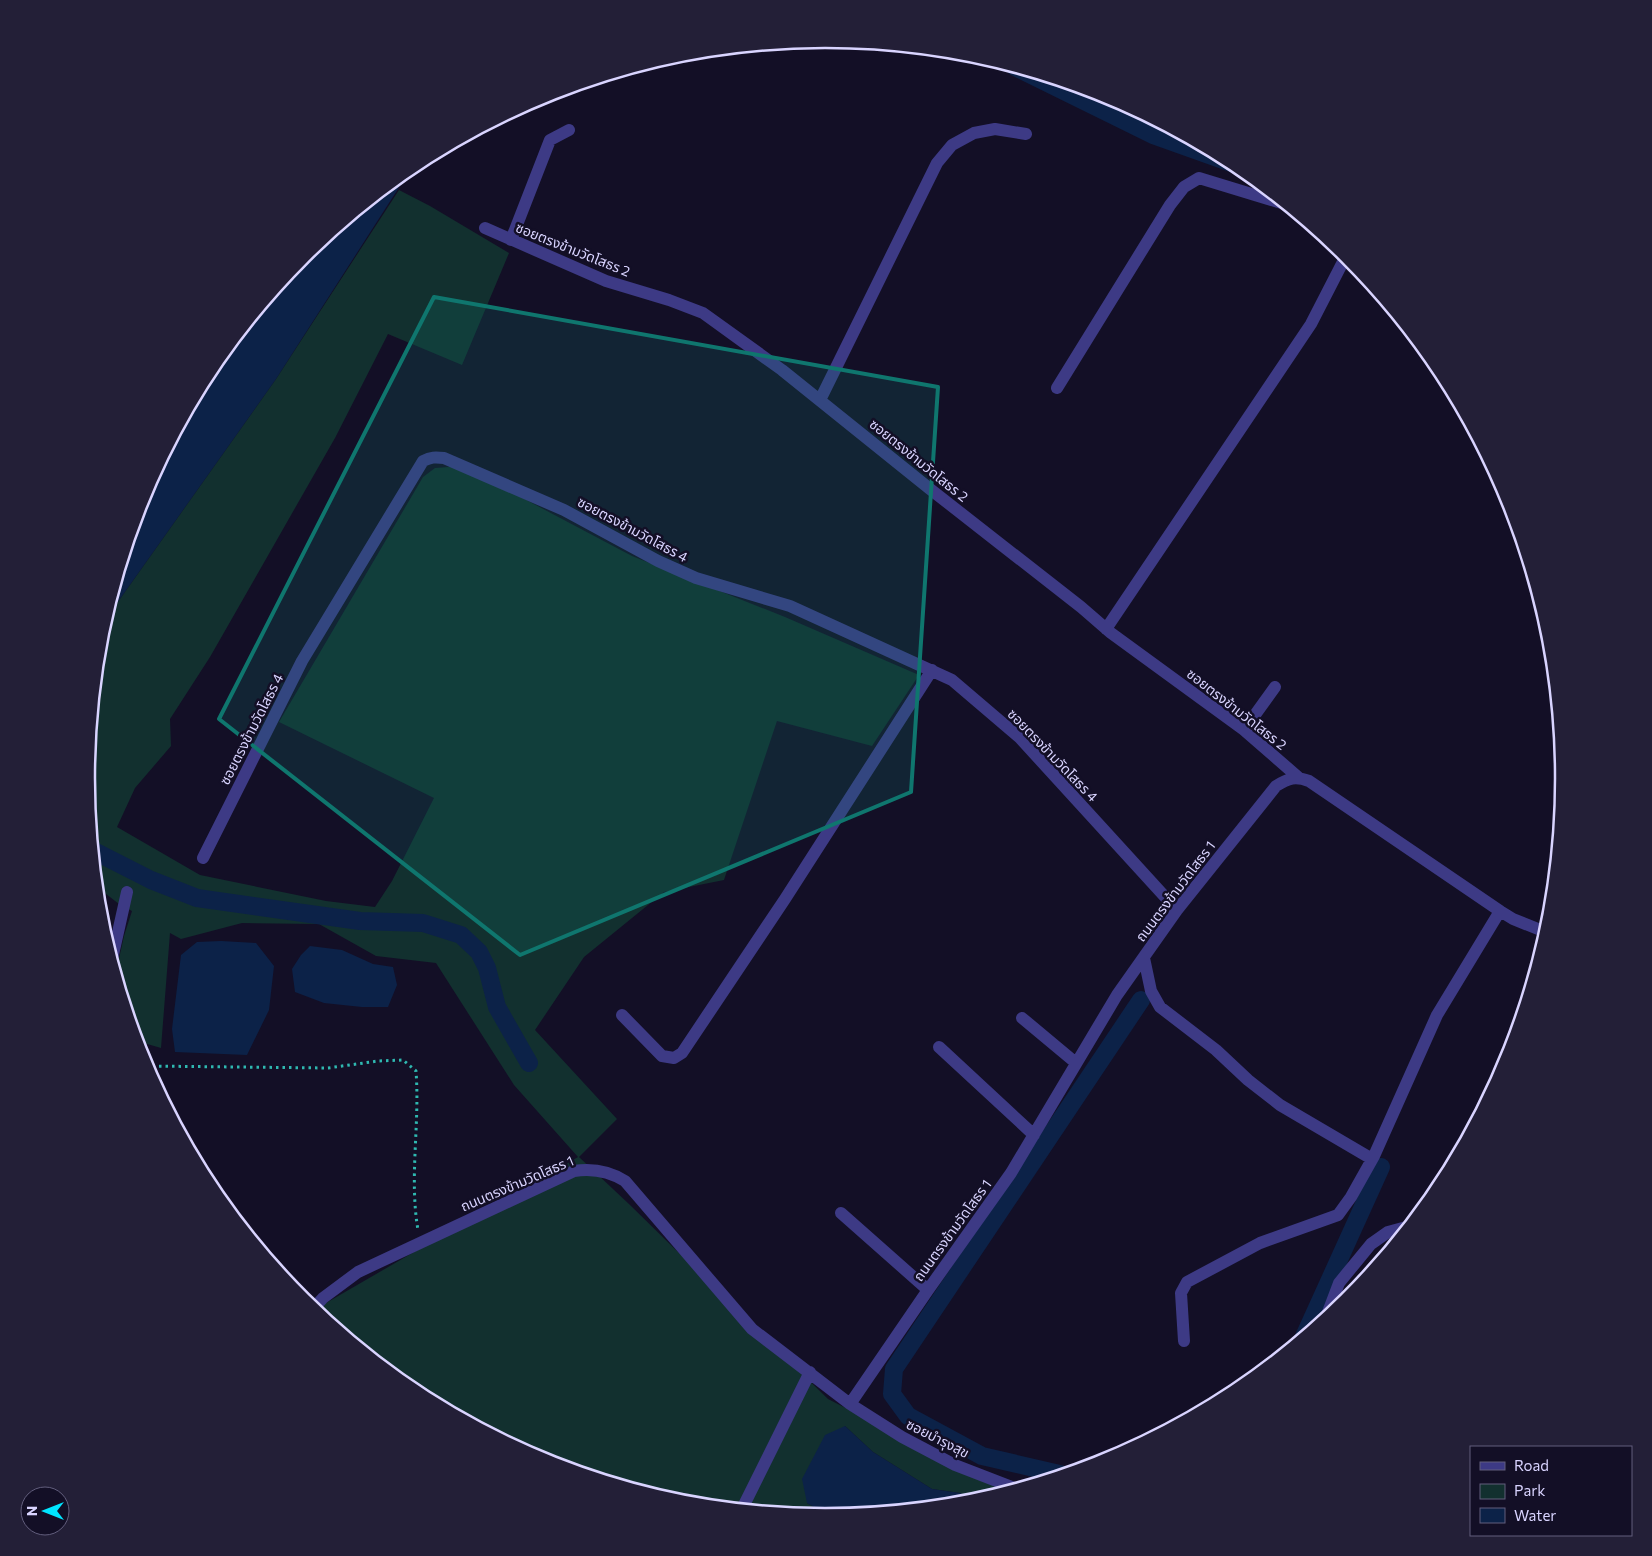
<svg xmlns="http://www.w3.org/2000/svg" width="1652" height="1556" viewBox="0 0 1652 1556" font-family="Commissioner,'Noto Sans Thai',sans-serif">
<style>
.green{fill:#12302f}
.water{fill:#0c2248}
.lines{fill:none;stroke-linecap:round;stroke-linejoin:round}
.canal{stroke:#0c2248;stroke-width:18}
.path{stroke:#2fb8b0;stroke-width:3;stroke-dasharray:2.5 4;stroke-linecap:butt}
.minor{stroke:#3d3a85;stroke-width:12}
.marked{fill:#0f766e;fill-opacity:0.2;stroke:#0f766e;stroke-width:4;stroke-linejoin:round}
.labels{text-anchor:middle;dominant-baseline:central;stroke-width:5;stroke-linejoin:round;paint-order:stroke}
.street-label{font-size:14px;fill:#d9d4ff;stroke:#130f26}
.rim{fill:none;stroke:#d9d4ff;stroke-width:2.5}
</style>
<rect width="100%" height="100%" fill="#130f26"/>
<path class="green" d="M 399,190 L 430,206 L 509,253 L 462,365 L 388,334 L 335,438 L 210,657 L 170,719 L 171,746 L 135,788 L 117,827 L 200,875 L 326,901 L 375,907 L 392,881 L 434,798 L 279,722 L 423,477 L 435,468 L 462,466 L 632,556 L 785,617 L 919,675 L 872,746 L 777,721 L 724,880 L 664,892 L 584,957 L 535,1030 L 617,1119 L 579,1157 L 630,1205 L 828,1399 L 1009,1491 L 975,1502 L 960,1493 L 932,1489 L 873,1452 L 845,1426 L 807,1503 L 831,1517 L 681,1503 L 543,1461 L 415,1393 L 314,1310 L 578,1157 L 514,1085 L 436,963 L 376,956 L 319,924 L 242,923 L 181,939 L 170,933 L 161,1048 L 137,1041 L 116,972 L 124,936 L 132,911 L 119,904 L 97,887 L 87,778 L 101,634 L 105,620 L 276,379 Z"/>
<path class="water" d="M 414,164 L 276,379 L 105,620 L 143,495 L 211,367 L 303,255 Z
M 221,941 L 256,943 L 274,966 L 269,1010 L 247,1055 L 175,1052 L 172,1029 L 181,955 L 197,942 Z
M 310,946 L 342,950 L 373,964 L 393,967 L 397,985 L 388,1007 L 362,1007 L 324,1003 L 295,992 L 292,969 L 301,955 Z
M 845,1426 L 873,1452 L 932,1489 L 960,1493 L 975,1502 L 831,1517 L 807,1503 L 802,1479 L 825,1435 Z"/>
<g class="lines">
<path class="canal" d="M 1015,67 L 1153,135 L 1240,166
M 94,851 L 151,880 L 197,898 L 360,921 L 423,923 L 461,935 L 479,952 L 487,968 L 497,1007 L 529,1063
M 1303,1339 L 1381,1167
M 1064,1475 L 982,1456 L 908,1416 L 892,1394 L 894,1369 L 1141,1000"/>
<path class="path" d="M 146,1066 L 328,1068 L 378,1061 L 403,1060 L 416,1071 C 420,1124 409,1178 418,1230"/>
<path class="minor" d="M 485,228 L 606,281 L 669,300 L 703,313 L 782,370 L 930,489 L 1081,607 L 1111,633 L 1244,730 L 1298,777
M 511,240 L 550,140 L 569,130
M 1057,388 L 1170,205 L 1184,187 L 1199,178 L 1288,205
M 820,400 L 937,163 L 952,145 L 974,133 L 995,129 L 1026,134
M 1106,629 L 1311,324 L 1347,254
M 1244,730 L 1275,687
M 203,858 L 302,661 L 423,461 C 431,457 435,457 444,458 L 564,510 L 658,561 L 696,578 L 790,606 L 952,680 L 1020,738 L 1177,910
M 1144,958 L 1151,991 L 1160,1007 L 1216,1050 L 1248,1080 L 1280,1105 L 1372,1159
M 112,959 L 127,892
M 622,1015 L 662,1056 L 674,1058 L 682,1053 L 785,899 L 932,670
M 1022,1018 L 1076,1063
M 939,1047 L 1034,1135
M 841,1213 L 928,1290
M 313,1309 L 323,1298 L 358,1272 L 574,1171 C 593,1168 609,1171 625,1181 L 752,1329 L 850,1404 L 928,1290 L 1011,1173 L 1117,995 L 1177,910 L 1276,786 C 1289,778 1295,776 1309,781 L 1500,911 L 1513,919 L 1548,933
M 1325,1320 L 1339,1283 L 1371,1244 L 1388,1232 L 1410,1226
M 1184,1341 L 1181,1293 L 1187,1282 L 1260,1243 L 1338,1215 L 1351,1197 L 1374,1156 L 1437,1015 L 1500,911
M 850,1404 L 902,1437 L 955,1465 L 1017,1489
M 742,1509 L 810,1372"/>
</g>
<path class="marked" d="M 434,297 L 938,387 L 911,792 L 520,955 L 219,719 Z"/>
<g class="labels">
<g class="street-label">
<text transform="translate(573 249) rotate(22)">ซอยตรงข้ามวัดโสธร 2</text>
<text transform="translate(919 460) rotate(39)">ซอยตรงข้ามวัดโสธร 2</text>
<text transform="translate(633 529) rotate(28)">ซอยตรงข้ามวัดโสธร 4</text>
<text transform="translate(1237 709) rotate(38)">ซอยตรงข้ามวัดโสธร 2</text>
<text transform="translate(251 729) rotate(-63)">ซอยตรงข้ามวัดโสธร 4</text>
<text transform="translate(1053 755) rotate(46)">ซอยตรงข้ามวัดโสธร 4</text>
<text transform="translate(1175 891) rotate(-53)">ถนนตรงข้ามวัดโสธร 1</text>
<text transform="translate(517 1183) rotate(-23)">ถนนตรงข้ามวัดโสธร 1</text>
<text transform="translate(952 1230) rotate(-54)">ถนนตรงข้ามวัดโสธร 1</text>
<text transform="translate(938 1438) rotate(27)">ซอยบำรุงสุข</text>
</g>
</g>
<path d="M0 0H1652V1556H0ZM95 778a730 730 0 1 1 1460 0a730 730 0 1 1-1460 0Z" fill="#231f37" fill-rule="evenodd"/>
<path class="rim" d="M95 778a730 730 0 1 1 1460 0a730 730 0 1 1-1460 0Z"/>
<rect x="1470" y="1446" width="162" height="90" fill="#130f26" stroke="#625e7d"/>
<rect x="1480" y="1462" width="25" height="8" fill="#3d3a85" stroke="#625e7d"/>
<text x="1514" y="1471" font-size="15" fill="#d9d4ff">Road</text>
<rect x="1480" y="1484" width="25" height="15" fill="#12302f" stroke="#625e7d"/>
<text x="1514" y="1496" font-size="15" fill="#d9d4ff">Park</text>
<rect x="1480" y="1508" width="25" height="15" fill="#0c2248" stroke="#625e7d"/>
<text x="1514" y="1521" font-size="15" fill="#d9d4ff">Water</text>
<g transform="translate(45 1511) rotate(270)"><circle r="24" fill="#130f26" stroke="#625e7d"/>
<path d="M0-4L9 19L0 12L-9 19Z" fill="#00e5ff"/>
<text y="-8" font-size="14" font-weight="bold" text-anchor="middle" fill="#d9d4ff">N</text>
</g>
</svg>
